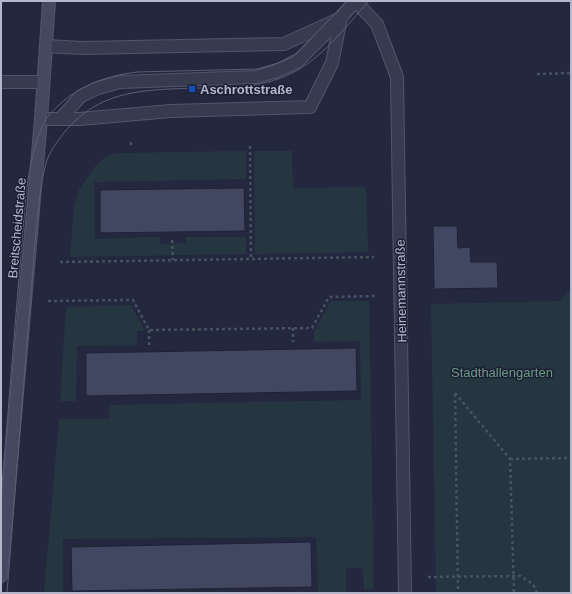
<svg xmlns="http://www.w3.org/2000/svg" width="572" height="594" viewBox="0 0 572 594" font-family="Helvetica,sans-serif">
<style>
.green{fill:#263640}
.building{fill:#424761;stroke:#1f2236}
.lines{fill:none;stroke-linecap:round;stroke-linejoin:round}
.service-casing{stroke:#53566a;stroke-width:14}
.minor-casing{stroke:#53566a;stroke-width:14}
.secondary-casing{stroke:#53566a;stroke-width:14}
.path{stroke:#44535d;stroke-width:2.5;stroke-dasharray:3 3;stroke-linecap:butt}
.service{stroke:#383b4f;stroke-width:12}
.minor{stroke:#383b4f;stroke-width:12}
.secondary{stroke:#464862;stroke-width:12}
.tram{stroke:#5a5d76;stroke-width:1}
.transit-dot{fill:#1a4fb4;stroke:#1d2034;stroke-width:1.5}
.labels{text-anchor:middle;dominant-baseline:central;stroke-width:3;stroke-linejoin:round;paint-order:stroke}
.poi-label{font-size:13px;font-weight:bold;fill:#b4b6ca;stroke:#1d2034;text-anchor:start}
.street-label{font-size:13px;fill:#b4b6ca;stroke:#1d2034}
.park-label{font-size:13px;fill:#6a9b83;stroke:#1d2034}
</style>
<rect width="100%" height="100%" fill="#24283f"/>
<path class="green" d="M 246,151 L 246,179 L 94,182 L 95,239 L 159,237 L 160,244 L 186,243 L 186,237 L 246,237 L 246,254 L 70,257 L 74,206 L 79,190 L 96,165 L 107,156 L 120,153 Z
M 254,151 L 292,151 L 293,188 L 366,187 L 368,252 L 255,254 Z
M 571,289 L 571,593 L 436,593 L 431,304 L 559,301 Z
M 331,301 L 369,301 L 374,589 L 364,589 L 363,568 L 346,568 L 346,593 L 375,593 L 318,593 L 316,537 L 63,539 L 63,593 L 44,593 L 59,419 L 109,419 L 109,405 L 361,400 L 360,341 L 314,342 L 314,331 Z
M 131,305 L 145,331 L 137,331 L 137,345 L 77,346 L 76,401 L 60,401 L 66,307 Z"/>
<path class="building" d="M 244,188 L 245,231 L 100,233 L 100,190 Z
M 433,226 L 457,226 L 458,248 L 470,247 L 471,262 L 497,262 L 498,288 L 434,289 Z
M 356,348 L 357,391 L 86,396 L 86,353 Z
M 311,542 L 312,587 L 72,591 L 71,547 Z"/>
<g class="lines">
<defs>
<path id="service" d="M 60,119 L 81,96 L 98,88 L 120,82 L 256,77 L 274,72 L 297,62 L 340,19"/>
<path id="minor" d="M 355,1 L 377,24 L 397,77 L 405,593
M 46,46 L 83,48 L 284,44 L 341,18 L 355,1
M 1,82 L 43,82
M 41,119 L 79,119 L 171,111 L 310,107 L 332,63 L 341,18"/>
<path id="secondary" d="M 1,576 L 41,119 L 49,1"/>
</defs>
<use href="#service" class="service-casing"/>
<use href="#minor" class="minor-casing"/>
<use href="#secondary" class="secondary-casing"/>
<path class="path" d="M 537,74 L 571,73
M 131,142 L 131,148
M 250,146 L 251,259
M 172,240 L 173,260
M 60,262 L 374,257
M 48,301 L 133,300 L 149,330 L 312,328 L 329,297 L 375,296
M 293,328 L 293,342
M 149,330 L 149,345
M 455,393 L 510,459 L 514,593
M 455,394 L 458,593
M 510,459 L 571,458
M 428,577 L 520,576 L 533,584 L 537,593"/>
<use href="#service" class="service"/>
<use href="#minor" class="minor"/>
<use href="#secondary" class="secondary"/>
<path class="tram" d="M 1,498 L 26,192 C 30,168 34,142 45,121 C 47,116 53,111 57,107 C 79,85 106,76 137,72 L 257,69 L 278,63 L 297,53 L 347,1
M 7,593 L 35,243 C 38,216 39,186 47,160 C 51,149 60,138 67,129 C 104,88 148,90 198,88 C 229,88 261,88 290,74 C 321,60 346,26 369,1"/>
</g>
<rect class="transit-dot" x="188" y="85" width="8" height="8" rx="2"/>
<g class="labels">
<g class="poi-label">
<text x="200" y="89">Aschrottstraße</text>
</g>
<g class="street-label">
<text transform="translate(17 228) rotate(-85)">Breitscheidstraße</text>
<text transform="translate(401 291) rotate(-91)">Heinemannstraße</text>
</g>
<g class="park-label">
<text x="502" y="372">Stadthallengarten</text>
</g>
</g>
<rect width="572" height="594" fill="none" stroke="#b4b6ca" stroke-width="4"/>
</svg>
